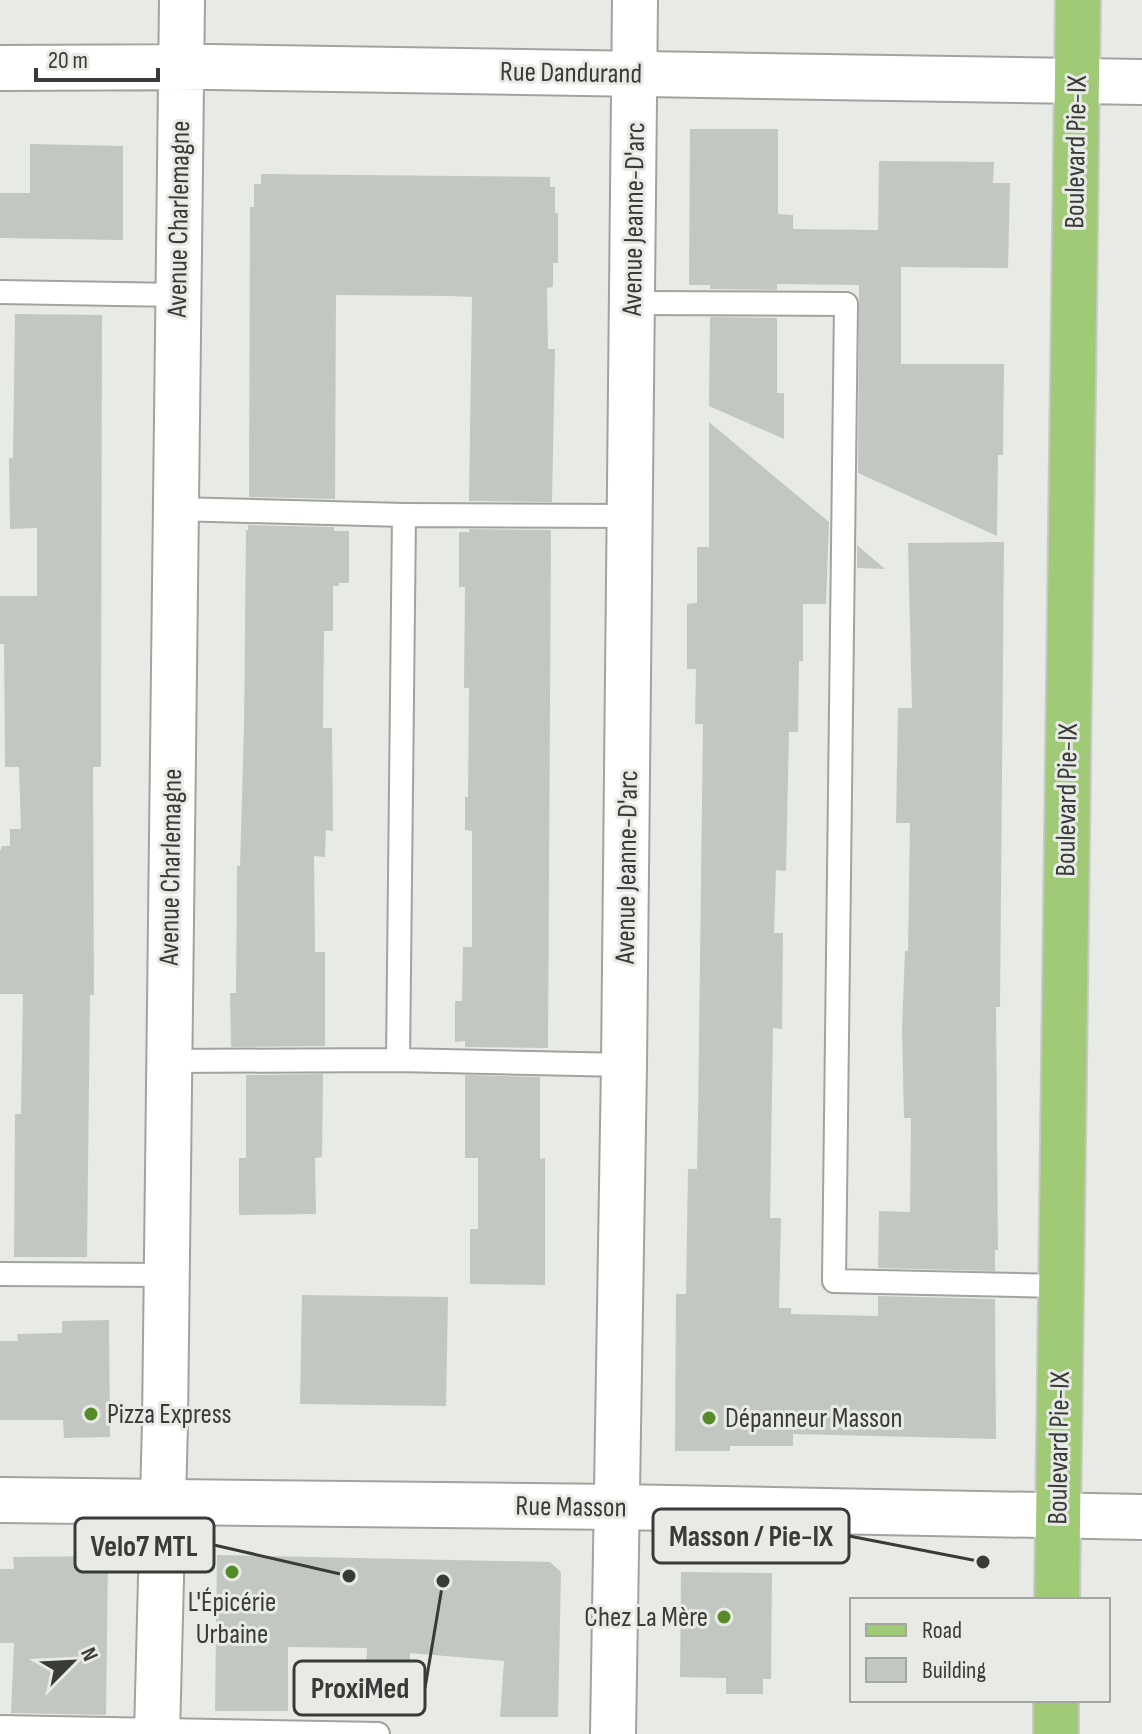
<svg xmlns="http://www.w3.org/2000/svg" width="1142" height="1734" viewBox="0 0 1142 1734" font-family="'Sofia Sans Condensed',sans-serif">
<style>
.building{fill:#c3c7c1}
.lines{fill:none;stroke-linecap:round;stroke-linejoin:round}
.service-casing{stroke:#a1a49e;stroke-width:26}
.minor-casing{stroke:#a1a49e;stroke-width:48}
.tertiary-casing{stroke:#a1a49e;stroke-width:48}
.primary-casing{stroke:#c8c8c7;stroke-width:48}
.service{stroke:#fff;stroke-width:22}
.minor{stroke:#fff;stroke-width:44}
.tertiary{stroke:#fff;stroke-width:44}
.primary{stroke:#a1ca77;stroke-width:44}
.poi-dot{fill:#568c27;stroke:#e8ebe5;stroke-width:3}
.labels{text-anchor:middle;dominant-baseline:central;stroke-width:6;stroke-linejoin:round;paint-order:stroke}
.street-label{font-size:28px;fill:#393b38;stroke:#e8ebe5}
.poi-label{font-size:28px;fill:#393b38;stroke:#e8ebe5;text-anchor:start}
.leader{fill:none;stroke:#393b38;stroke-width:3}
.callout-dot{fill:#393b38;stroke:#e8ebe5;stroke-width:3}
.callout{fill:#e8ebe5;stroke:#393b38;stroke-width:3}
.callout-label{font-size:30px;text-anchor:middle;font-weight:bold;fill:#393b38}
</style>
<rect width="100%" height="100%" fill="#e8ebe5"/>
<path class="building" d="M 690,129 L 778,129 L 778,214 L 793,215 L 793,229 L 878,230 L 879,161 L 994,162 L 993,183 L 1010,183 L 1008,268 L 901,267 L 901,364 L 1004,364 L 1003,455 L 998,455 L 997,536 L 858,473 L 859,285 L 777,284 L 777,290 L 710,289 L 710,285 L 689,285 Z
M 30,144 L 123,146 L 123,240 L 0,238 L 0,193 L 30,193 Z
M 261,174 L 550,177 L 550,187 L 555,187 L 555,213 L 558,213 L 558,263 L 553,263 L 553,287 L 547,288 L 548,349 L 555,349 L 552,502 L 469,501 L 472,297 L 449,296 L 336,295 L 335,499 L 249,497 L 250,207 L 254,207 L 254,184 L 261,184 Z
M 15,314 L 102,315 L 101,767 L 93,767 L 94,995 L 90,995 L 87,1257 L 14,1257 L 15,1114 L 21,1114 L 23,994 L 0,994 L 0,851 L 2,846 L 10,846 L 10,829 L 21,829 L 19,767 L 5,767 L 4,644 L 0,644 L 0,596 L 37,596 L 37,528 L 10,529 L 9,458 L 13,458 Z
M 710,317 L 777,318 L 777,393 L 784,393 L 784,439 L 709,406 Z
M 709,422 L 829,522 L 826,604 L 803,604 L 803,661 L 799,661 L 798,732 L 789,732 L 786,871 L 776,870 L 774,933 L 783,933 L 782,1029 L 773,1028 L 770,1218 L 781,1218 L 779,1308 L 791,1308 L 791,1314 L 878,1316 L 878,1296 L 995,1299 L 996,1439 L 793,1434 L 793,1446 L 730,1446 L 730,1451 L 675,1451 L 676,1294 L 686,1294 L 688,1169 L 697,1169 L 698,1117 L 703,724 L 695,724 L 696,669 L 687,669 L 687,604 L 697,603 L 697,547 L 709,547 Z
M 248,525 L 334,527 L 334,531 L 349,531 L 349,583 L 339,583 L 339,586 L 333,586 L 333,631 L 324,631 L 323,728 L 332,728 L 333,831 L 326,830 L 325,857 L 314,856 L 315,952 L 325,952 L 325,1046 L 231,1047 L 230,993 L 236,993 L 237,866 L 240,866 L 244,728 L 246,530 L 248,530 Z
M 469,529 L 551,530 L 548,1048 L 465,1047 L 465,1041 L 455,1042 L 455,1001 L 462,1001 L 463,947 L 472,947 L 472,831 L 465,830 L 465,797 L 468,797 L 469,688 L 464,688 L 465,587 L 459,587 L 459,532 L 469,532 Z
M 1004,542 L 1000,1007 L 996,1007 L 998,1250 L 995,1250 L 995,1271 L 878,1268 L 879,1211 L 910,1212 L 911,1118 L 904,1118 L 902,1030 L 905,951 L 908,951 L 910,823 L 896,823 L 898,708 L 912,708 L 908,543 Z
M 857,545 L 885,569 L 857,568 Z
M 323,1074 L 322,1157 L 315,1158 L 316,1214 L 239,1215 L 239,1158 L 246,1158 L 246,1075 Z
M 465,1075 L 540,1077 L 540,1159 L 545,1158 L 545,1285 L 470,1284 L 470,1229 L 478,1229 L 478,1158 L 465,1158 Z
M 302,1295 L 448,1297 L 446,1406 L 300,1404 Z
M 109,1320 L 110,1437 L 64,1438 L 63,1420 L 0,1420 L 0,1341 L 18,1341 L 17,1334 L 62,1333 L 62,1321 Z
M 217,1555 L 550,1562 L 561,1572 L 558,1717 L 500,1717 L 504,1661 L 410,1653 L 410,1713 L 364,1712 L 367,1648 L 288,1647 L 288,1711 L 215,1711 Z
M 108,1556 L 106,1715 L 11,1713 L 14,1643 L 0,1643 L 0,1569 L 14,1569 L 13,1557 Z
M 681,1572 L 772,1573 L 771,1679 L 763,1679 L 763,1694 L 726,1694 L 726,1678 L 680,1677 Z"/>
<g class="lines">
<defs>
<path id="service" d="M 0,292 L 178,295
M 634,303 L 846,304 L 834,1281 L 1060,1286
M 175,509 L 404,515 L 630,516
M 398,1060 L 404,515
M 168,1061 L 398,1060 L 624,1065
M 0,1274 L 167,1275
M 0,1727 L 378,1734"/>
<path id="minor" d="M 0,68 L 211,67 L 1142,82
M 157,1734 L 165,1423 L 182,0
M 613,1734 L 624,1065 L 635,0"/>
<path id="tertiary" d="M 0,1500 L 617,1507 L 1142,1517"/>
<path id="primary" d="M 1057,1600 L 1078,0
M 1056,1734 L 1056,1700"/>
</defs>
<use href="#service" class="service-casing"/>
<use href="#minor" class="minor-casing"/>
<use href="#tertiary" class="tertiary-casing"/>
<use href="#primary" class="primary-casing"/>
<use href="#service" class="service"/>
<use href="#minor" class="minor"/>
<use href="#tertiary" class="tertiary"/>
<use href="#primary" class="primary"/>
</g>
<g class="poi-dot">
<circle cx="91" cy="1414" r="8"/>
<circle cx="709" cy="1418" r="8"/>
<circle cx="232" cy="1572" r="8"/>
<circle cx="724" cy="1617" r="8"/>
</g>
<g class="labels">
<g class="street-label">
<text transform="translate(571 73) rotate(1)">Rue Dandurand</text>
<text transform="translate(1076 152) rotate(-89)">Boulevard Pie-IX</text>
<text transform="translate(179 219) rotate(-89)">Avenue Charlemagne</text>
<text transform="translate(634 219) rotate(-89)">Avenue Jeanne-D'arc</text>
<text transform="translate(1067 800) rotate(-89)">Boulevard Pie-IX</text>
<text transform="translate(171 867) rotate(-89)">Avenue Charlemagne</text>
<text transform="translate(627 867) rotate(-89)">Avenue Jeanne-D'arc</text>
<text transform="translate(1059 1448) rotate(-89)">Boulevard Pie-IX</text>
<text transform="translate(571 1507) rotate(1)">Rue Masson</text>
</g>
<g class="poi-label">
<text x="107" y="1414">Pizza Express</text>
<text x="725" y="1418">Dépanneur Masson</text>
<text x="232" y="1602" text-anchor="middle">L'Épicérie<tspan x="232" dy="32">Urbaine</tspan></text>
<text x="708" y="1617" text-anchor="end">Chez La Mère</text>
</g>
</g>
<path class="leader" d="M983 1562L849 1536M349 1576L214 1545M443 1581L425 1688"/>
<g class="callout-dot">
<circle cx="983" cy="1562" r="8"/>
<circle cx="349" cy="1576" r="8"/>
<circle cx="443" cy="1581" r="8"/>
</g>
<g class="callout">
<rect x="653" y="1509" width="196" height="54" rx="8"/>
<rect x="75" y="1518" width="139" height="54" rx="8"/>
<rect x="294" y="1661" width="131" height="54" rx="8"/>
</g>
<g class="callout-label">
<text x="751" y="1546">Masson / Pie-IX</text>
<text x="144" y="1556">Velo7 MTL</text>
<text x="360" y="1698">ProxiMed</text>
</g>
<rect x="850" y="1598" width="260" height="104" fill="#e8ebe5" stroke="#a2a5a0" stroke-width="2"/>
<rect x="866" y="1624" width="40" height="12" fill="#a1ca77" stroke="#a2a5a0" stroke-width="2"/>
<text x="922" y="1638" font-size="24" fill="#393b38">Road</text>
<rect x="866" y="1658" width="40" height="24" fill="#c3c7c1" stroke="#a2a5a0" stroke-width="2"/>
<text x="922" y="1678" font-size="24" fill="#393b38">Building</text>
<g transform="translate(72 1662) rotate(66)" stroke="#e8ebe5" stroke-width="6" paint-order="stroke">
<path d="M0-6L14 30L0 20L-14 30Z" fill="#393b38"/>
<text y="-12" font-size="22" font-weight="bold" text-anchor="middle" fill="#393b38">N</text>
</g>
<path d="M36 68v12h122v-12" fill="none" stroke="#393b38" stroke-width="4"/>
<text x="48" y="68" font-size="24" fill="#393b38" stroke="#e8ebe5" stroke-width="6" paint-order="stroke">20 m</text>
</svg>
